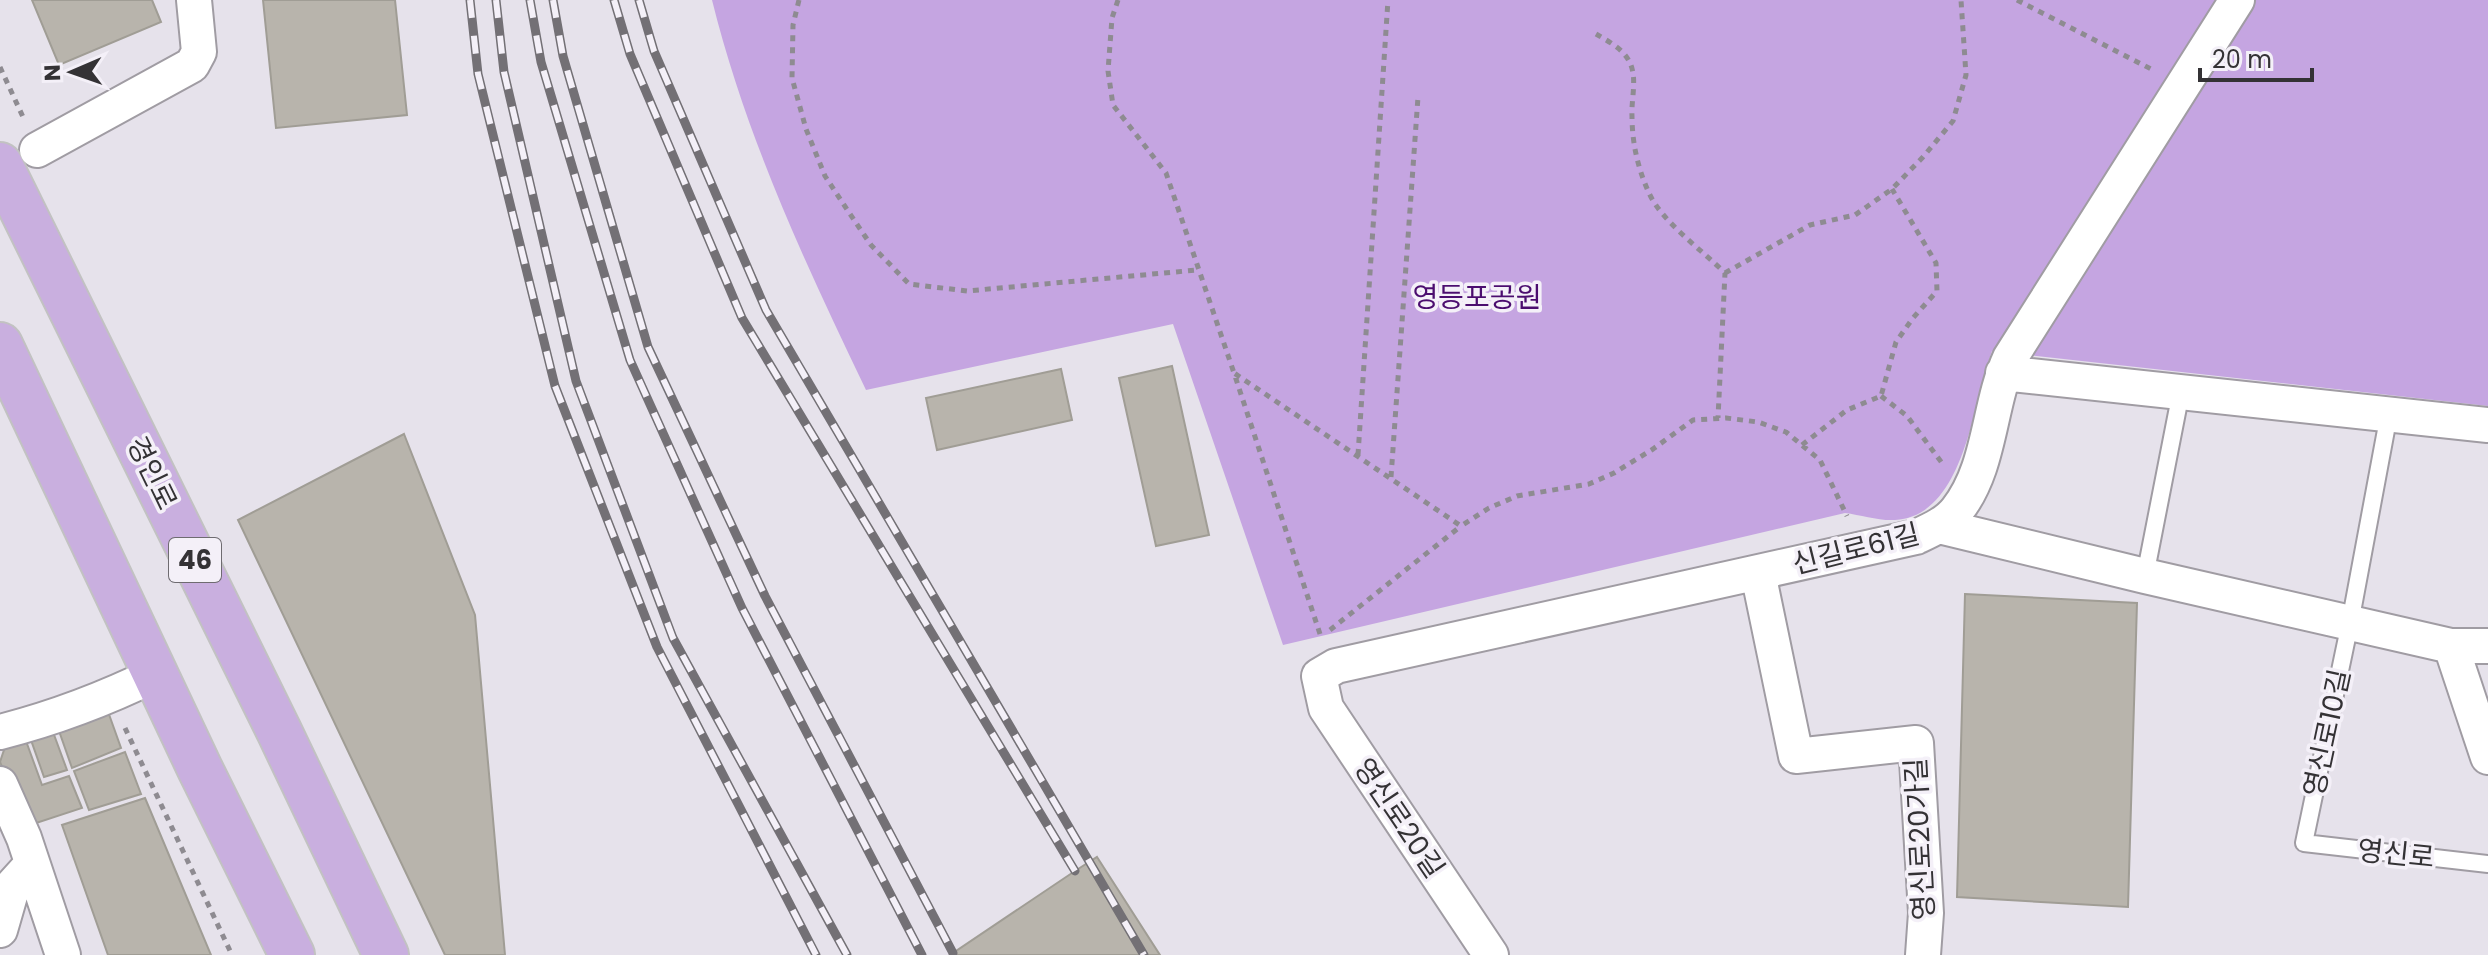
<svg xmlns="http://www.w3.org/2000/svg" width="2488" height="955" viewBox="0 0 2488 955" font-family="Poppins,'Noto Sans KR',sans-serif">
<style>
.green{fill:#c5a5e1}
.building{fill:#b8b4ac;stroke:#a09d95;stroke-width:2}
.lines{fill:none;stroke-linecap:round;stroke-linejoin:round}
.service-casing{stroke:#a09ca3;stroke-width:20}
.minor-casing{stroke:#a09ca3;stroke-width:38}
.primary-casing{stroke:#c2c2c2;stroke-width:48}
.path{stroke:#8e8b91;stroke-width:5;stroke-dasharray:6 6;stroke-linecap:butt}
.service{stroke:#fff;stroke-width:16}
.minor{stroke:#fff;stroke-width:34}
.primary{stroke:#c9afdf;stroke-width:44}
.rail-casing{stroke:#737075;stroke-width:9}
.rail{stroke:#f4f0f8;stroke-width:6;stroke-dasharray:18;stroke-linecap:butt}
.labels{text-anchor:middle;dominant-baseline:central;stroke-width:7;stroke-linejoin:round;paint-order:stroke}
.shield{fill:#f4f0f8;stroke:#6e6b70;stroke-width:2}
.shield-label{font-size:26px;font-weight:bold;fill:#343235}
.park-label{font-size:28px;fill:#4b0d6f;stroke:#f4f0f8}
.street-label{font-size:28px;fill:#343235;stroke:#f4f0f8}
</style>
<rect width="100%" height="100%" fill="#e6e2eb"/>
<path class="green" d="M 712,0 L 2488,0 L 2488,406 L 1992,351 C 1973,402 1965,516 1895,520 C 1879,521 1861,515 1845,513 L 1283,645 L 1173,324 L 866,390 C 805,263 746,137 712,0 Z"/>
<path class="building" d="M 32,0 L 152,0 L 161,22 L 59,65 Z
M 263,0 L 395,0 L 407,115 L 276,128 Z
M 1172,366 L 1209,535 L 1156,546 L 1119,378 Z
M 1061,369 L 1072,420 L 937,450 L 926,398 Z
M 404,434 L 475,615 L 505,955 L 445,955 L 238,520 Z
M 1965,594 L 2137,603 L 2128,907 L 1957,897 Z
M 106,706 L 121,748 L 72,768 L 58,728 Z
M 53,732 L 67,770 L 44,777 L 31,740 Z
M 26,741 L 42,785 L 69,776 L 82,808 L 27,826 L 0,762 L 5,747 Z
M 125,752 L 141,794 L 89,810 L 74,771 Z
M 145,798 L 211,955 L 108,955 L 62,825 Z
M 1097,857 L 1160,955 L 950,955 L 1075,871 Z"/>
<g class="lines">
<defs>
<path id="service" d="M 2389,414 L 2350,623 L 2304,843 L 2488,864
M 2145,576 L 2181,392"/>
<path id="minor" d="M 37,150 L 192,65 L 199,52 L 194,0
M 2003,373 L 2488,425
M 1939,526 L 2145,576 L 2451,646 L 2488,646
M 1758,573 L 1796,756 L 1916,743 L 1926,913 L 1923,955
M 2451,646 L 2488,757
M 0,732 C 55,718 105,699 156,674
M 0,784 L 24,838 L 63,955
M 0,930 L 13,885 L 32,864
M 1491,955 L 1326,708 L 1319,676 L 1336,666 L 1916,537 C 1931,530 1947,523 1957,510 C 1991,467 1988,406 2010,358 L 2237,0"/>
<path id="primary" d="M 0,165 L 279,731 L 386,955
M 0,345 L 200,769 L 292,955"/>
</defs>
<use href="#service" class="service-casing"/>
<use href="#minor" class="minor-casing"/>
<use href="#primary" class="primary-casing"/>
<path class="path" d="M 799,0 L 793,25 L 792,78 L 806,129 L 825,176 L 848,211 L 871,245 L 909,284 L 967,291 L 1197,270
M 1118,0 L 1112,18 L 1108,71 L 1113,105 L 1166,173 L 1234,373
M 2017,0 L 2153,70
M 1596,34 C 1608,41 1623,49 1629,61 C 1638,77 1631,99 1632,116 C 1632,143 1638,169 1649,193 C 1662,222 1702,250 1725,273 L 1718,418
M 0,67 L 23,117
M 1725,273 L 1810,225 L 1855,215 L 1892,189 L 1923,157 L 1953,121 L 1966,75 L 1961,0
M 1881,396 L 1907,416 L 1942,463
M 1802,445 L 1847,410 L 1881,396 L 1896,342 L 1913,318 L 1937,291 L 1936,263 L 1892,189
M 1358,455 L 1388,0
M 1391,477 L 1418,97
M 1330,630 L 1461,526
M 1320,634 L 1234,373 L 1461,526 L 1489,508 L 1517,496 L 1589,484 L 1614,473 L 1653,449 L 1693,420 L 1726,418 L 1758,422 L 1786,432 L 1820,460 L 1847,516
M 125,728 L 232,955"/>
<use href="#service" class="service"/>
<use href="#minor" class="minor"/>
<use href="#primary" class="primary"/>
<defs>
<path id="rail" d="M 470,0 L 478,74 L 555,386 L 657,647 L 816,955
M 496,0 L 504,72 L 576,381 L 673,638 L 847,955
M 530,0 L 541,62 L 630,360 L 742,608 L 922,955
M 553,0 L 563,56 L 648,347 L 765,596 L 953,953
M 614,0 L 630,54 L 742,318 L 1075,871
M 639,0 L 654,51 L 766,310 L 1144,955"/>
</defs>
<use href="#rail" class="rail-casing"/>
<use href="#rail" class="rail"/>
</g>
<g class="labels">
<rect class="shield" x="169" y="538" width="52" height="44" rx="6"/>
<g class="shield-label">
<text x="195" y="560">46</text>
</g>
<g class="park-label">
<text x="1477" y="297">영등포공원</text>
</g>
<g class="street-label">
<text transform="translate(152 473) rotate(64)">경인로</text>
<text transform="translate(1856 549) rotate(-14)">신길로61길</text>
<text transform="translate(2327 733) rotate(-78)">영신로10길</text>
<text transform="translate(1399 818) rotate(56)">영신로20길</text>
<text transform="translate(1920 839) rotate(-93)">영신로20가길</text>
<text transform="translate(2396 854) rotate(6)">영신로</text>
</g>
</g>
<g transform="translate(72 72) rotate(268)" stroke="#f4f0f8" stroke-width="6" paint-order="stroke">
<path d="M0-6L14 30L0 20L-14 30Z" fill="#343235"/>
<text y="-12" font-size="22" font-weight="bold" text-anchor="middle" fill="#343235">N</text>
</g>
<path d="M2200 68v12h112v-12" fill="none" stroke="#343235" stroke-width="4"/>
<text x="2212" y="68" font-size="24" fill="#343235" stroke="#f4f0f8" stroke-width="6" paint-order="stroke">20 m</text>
</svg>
